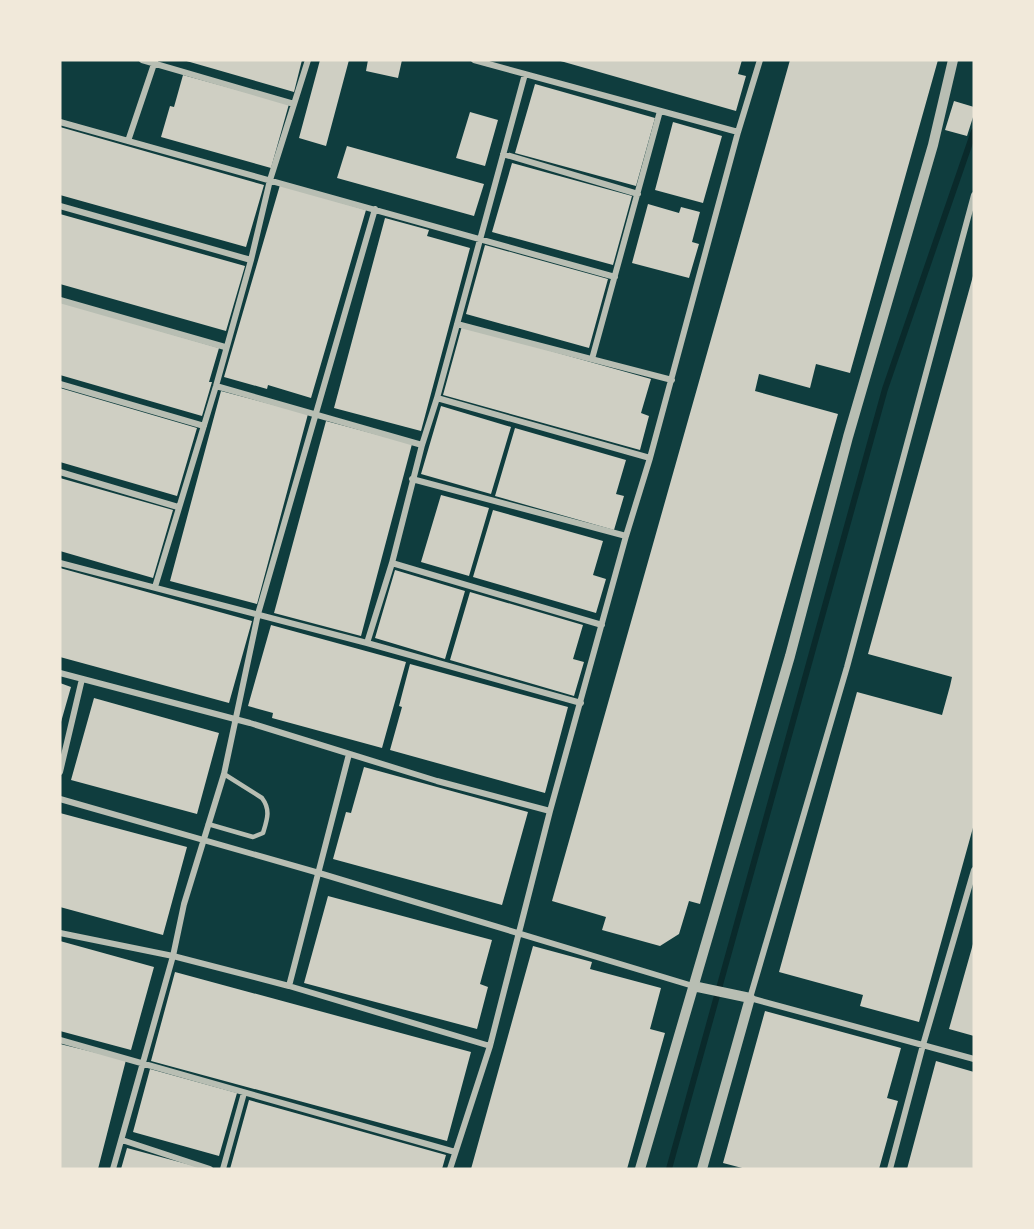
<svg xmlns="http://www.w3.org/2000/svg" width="1034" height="1229" viewBox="0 0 1034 1229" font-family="Quicksand,sans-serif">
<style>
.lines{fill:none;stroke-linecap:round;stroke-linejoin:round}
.stream{stroke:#0a2a2b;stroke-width:6}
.building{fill:#cfcfc3}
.service{stroke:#b8beb3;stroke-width:4.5}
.minor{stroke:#b8beb3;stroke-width:6}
.tertiary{stroke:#b8beb3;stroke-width:10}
</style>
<rect width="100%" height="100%" fill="#0f3d3e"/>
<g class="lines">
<path class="stream" d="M 669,1169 L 885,389 L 974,131"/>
</g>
<path class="building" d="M 183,60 L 302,60 L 294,92 Z
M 320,60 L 349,60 L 326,146 L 299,138 Z
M 368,60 L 402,60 L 398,78 L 366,71 Z
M 557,60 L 742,60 L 738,74 L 746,76 L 736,111 Z
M 790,60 L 938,60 L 850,373 L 816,364 L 810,388 L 759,374 L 755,391 L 838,414 L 700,904 L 689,901 L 679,934 L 660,946 L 602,930 L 606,917 L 552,901 Z
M 183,75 L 289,104 L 271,168 L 161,137 L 170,106 L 174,107 Z
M 535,84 L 655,118 L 636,186 L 515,153 Z
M 954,101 L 974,107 L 974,114 L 967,136 L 945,130 Z
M 470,112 L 498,120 L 485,166 L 456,158 Z
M 673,122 L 722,136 L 703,203 L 655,190 Z
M 60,127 L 264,185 L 246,247 L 60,195 Z
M 347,146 L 484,184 L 474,216 L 337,178 Z
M 512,163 L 632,196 L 613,265 L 492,232 Z
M 280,185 L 366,210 L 311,398 L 268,385 L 267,389 L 224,377 Z
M 648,204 L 679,213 L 681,207 L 700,212 L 692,242 L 699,244 L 689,278 L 632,263 Z
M 60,214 L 245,266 L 226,331 L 60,284 Z
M 385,218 L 429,230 L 427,236 L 470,248 L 421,431 L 334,408 Z
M 485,245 L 608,279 L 589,348 L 466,314 Z
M 973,276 L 974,824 L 919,1022 L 860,1006 L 863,995 L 779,972 L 857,692 L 942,715 L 950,686 L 952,677 L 868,654 Z
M 60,302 L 219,348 L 209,382 L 212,382 L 202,416 L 60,375 Z
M 462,326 L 651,379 L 641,413 L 649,416 L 640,450 L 443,395 Z
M 60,388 L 197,428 L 177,496 L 60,462 Z
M 221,391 L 308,414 L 257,604 L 170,581 Z
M 441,406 L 511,427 L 491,494 L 421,474 Z
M 326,421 L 412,444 L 361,636 L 274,613 Z
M 515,428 L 626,460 L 616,494 L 624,496 L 614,530 L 495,496 Z
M 60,478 L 173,510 L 153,578 L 60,551 Z
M 441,495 L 489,508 L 469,576 L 421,562 Z
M 493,510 L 603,541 L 593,575 L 606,579 L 596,613 L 473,577 Z
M 60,568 L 252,621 L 229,703 L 60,657 Z
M 395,570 L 465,591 L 445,659 L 375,638 Z
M 470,592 L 583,625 L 573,659 L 584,662 L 574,696 L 450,660 Z
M 271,625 L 406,662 L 382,748 L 272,718 L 273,713 L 248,706 Z
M 410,664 L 568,707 L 545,793 L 390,750 L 402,707 L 399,706 Z
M 60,683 L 71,687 L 61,722 L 60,722 Z
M 94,698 L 219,733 L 197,814 L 71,780 Z
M 364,767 L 528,812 L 502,905 L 333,859 L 346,812 L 351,813 Z
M 60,813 L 187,847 L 163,935 L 60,907 Z
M 328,896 L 492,940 L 480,984 L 488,987 L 477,1029 L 304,983 Z
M 60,941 L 154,967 L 131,1050 L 60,1031 Z
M 973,944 L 974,944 L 974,1036 L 949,1029 Z
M 533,946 L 592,962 L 590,969 L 661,988 L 650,1029 L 665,1033 L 627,1169 L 471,1169 Z
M 175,972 L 471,1052 L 447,1141 L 151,1061 Z
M 765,1011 L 901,1048 L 887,1098 L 898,1101 L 879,1169 L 746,1169 L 723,1163 Z
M 60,1044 L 126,1060 L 98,1169 L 60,1169 Z
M 936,1061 L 974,1072 L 974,1169 L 907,1169 Z
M 150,1069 L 237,1093 L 219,1156 L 133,1132 Z
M 249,1100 L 446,1155 L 442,1169 L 230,1169 Z
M 127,1148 L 202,1168 L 202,1169 L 121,1169 Z"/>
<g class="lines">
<path class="service" d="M 208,824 L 253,837 L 263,833 C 267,820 271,810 262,798 L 224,774"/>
<path class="minor" d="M 142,60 L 294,104
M 474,60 L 738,132
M 60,122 L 615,277
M 128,141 L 155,61
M 503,154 L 638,194
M 974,195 L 847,667 L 750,998 L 974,1059
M 60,206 L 251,260
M 60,300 L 225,347
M 457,324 L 672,380
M 592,359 L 660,111
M 60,384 L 204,426
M 216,386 L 422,445
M 437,398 L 650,458
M 60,472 L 178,507
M 412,479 L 626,536
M 60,563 L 367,643 L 581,703
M 392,563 L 602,625
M 155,587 L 216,386 L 251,260 L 270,180 L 308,60
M 367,643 L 392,563 L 422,445 L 437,398 L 525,74
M 60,673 L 250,723 L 437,781 L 550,811
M 60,772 L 82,679
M 60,799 L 319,873 L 693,986
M 60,933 L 173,956 L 289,986 L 490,1046
M 289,986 L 349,754
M 60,1040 L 455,1152
M 122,1140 L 210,1169
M 113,1169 L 173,956 L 184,904 L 224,774 L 258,614 L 375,209
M 223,1169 L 244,1093
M 450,1169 L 490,1046 L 550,811 L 626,536 L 650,458 L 738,132 L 760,60
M 890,1169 L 923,1045 L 974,870"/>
<path class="tertiary" d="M 693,986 L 750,998 L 702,1169
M 640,1169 L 790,656 L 848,437 L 933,145 L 953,60"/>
</g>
<rect width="1034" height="1229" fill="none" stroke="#f1e9da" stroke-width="123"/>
</svg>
